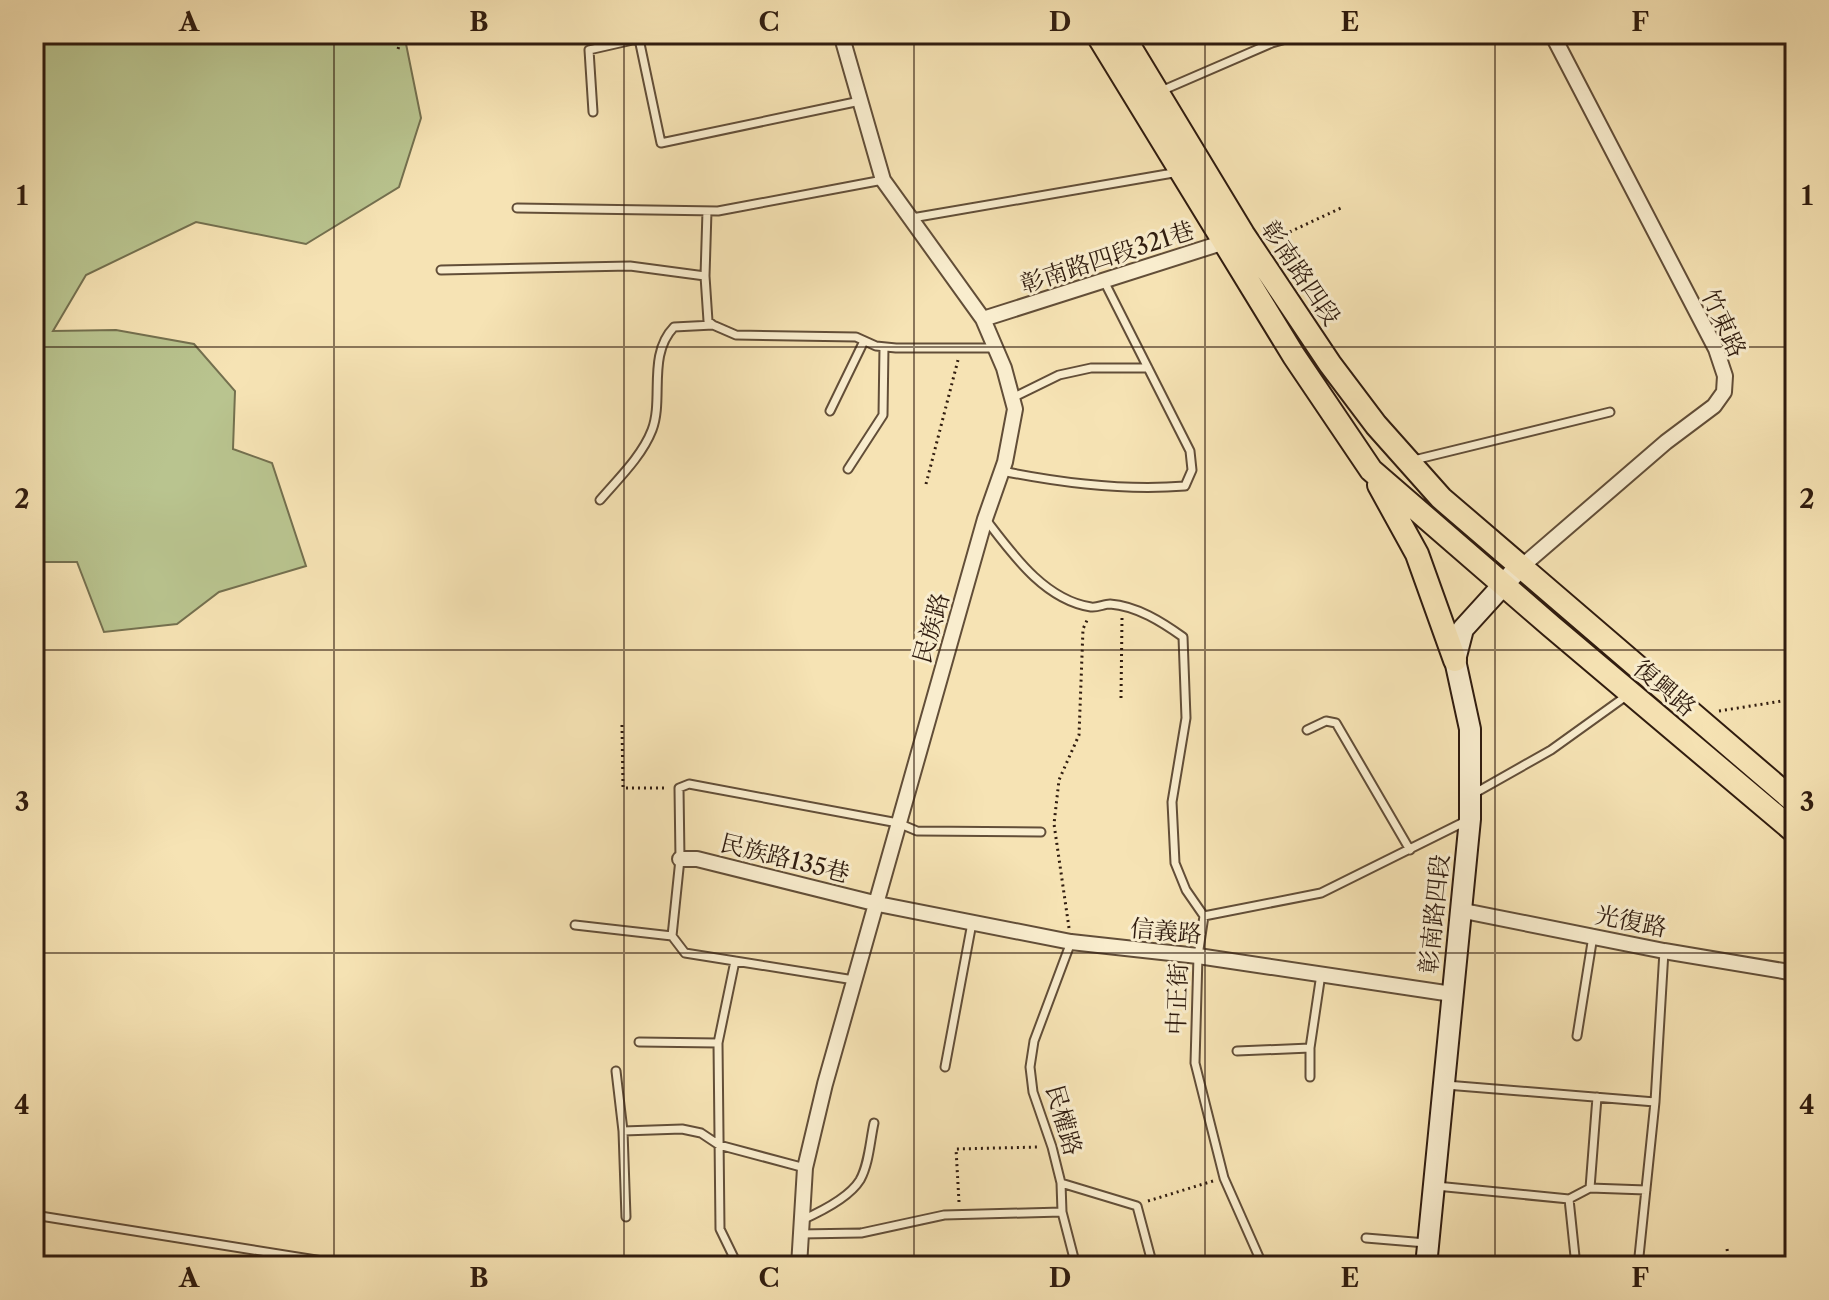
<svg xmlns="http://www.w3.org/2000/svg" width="1829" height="1300" viewBox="0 0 1829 1300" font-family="'Libre Caslon Text','Noto Serif TC',serif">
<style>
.green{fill:#b9c48f;stroke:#74704f;stroke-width:2}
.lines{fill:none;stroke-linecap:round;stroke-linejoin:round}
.lane-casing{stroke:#624e38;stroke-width:11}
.street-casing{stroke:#624e38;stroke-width:18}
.secondary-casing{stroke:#301c0f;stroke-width:24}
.primary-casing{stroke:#301c0f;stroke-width:26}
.path{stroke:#301c0f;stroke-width:3;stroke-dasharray:2 4;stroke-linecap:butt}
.lane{stroke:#f9edce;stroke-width:7}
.street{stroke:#f9edce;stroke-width:14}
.secondary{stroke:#f9edce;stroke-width:20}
.primary{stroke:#f6e3b4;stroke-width:22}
.grid{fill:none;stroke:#301c0f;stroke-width:2;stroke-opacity:0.55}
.labels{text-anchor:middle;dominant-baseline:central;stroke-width:6;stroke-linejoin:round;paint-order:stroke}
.street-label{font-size:24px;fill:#301c0f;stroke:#f9edce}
.neatline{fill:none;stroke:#301c0f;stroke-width:3}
.grid-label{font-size:26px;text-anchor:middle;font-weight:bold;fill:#301c0f}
</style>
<rect width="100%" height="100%" fill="#f6e3b4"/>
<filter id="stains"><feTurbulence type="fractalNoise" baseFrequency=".0025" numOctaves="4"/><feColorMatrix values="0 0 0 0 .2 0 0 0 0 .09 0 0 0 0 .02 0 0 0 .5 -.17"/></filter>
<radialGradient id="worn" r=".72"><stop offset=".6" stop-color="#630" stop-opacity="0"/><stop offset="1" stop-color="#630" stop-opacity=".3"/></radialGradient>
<path class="green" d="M 34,34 L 404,34 L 421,118 L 399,187 L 306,244 L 196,222 L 86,275 L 53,331 L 116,330 L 194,344 L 235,391 L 233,449 L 272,463 L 306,566 L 219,592 L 177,624 L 104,632 L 77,562 L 34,562 Z"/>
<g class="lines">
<defs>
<path id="lane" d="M 639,39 L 661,143 L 860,101
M 1161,91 L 1272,43 L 1303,34
M 593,112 L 589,50 L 659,34
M 517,208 L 718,211 L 883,180
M 707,211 L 705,276 L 708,321 L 713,325
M 912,218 L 1179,172
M 441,270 L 630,266 L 705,276
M 713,325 L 736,335 L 856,337 L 876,346 L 896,348 L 994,348
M 1012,398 L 1059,375 L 1091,368 L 1148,368
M 830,411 L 864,341
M 1414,460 L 1610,412
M 848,469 L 883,415 L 884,347
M 1002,471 C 1061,483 1124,491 1185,486 L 1192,470 L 1190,451 L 1104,281
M 600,500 C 618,479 642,456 652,430 C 664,399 647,355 674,327 L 713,325
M 987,521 C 1013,555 1045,600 1091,607 C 1097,608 1104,604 1110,604 C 1137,606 1162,622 1183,637 L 1186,718 L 1172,802 L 1175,863 L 1186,890 L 1204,916 L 1198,956 L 1195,1063 L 1224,1178 L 1263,1266
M 1307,730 L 1326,721 L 1336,723 L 1410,850
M 1475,793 L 1551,750 L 1629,694
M 1204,916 L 1321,893 L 1468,820
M 575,925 L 672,936 L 685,953 L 854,980
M 672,936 L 680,859 L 679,788 L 689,784 L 898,823 L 917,831 L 1041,832
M 1071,942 L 1034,1041 L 1030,1067 L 1033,1092 L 1052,1147 L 1061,1183 L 1062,1212 L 1076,1266
M 735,961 L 718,1043 L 720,1229 L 738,1266
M 1577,1036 L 1593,936
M 639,1042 L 718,1043
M 1237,1051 L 1310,1048
M 945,1067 L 972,923
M 616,1071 L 623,1131 L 626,1217
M 1310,1077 L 1310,1048 L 1321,974
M 1446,1085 L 1655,1102
M 623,1131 L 682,1129 L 701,1133 L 719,1145 L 805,1168
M 1061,1183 L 1137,1206 L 1153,1266
M 1436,1186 L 1569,1199
M 1590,1188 L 1597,1097
M 1569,1199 L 1590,1188 L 1646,1190
M 1569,1199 L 1576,1266
M 34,1215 L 354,1266
M 802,1220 C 820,1212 849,1198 860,1180 C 869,1164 870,1141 874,1123
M 800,1234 L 861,1233 L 944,1215 L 1062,1212
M 1366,1238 L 1426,1243
M 1638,1266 L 1655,1102 L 1664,951"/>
<path id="street" d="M 983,319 L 1231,240
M 1520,568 L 1666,442 L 1714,406 L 1724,392 L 1725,376 L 1716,349 L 1552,34
M 680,859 L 697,859 L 878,904 L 1071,942 L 1198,956 L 1452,994
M 1459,910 L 1664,951 L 1795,973
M 799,1266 L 805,1168 L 825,1084 L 985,519 L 1005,462 L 1015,409 L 1004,368 L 983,319 L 883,180 L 841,34"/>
<path id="secondary" d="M 1426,1266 L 1470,819 L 1470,729 L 1455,660 L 1463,629 L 1513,574"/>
<path id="primary" d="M 1097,34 L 1294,356 L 1371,470 L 1551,626 L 1795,832
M 1122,34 L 1243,234 L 1330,364 L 1376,425 L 1441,498 L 1795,802
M 1379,485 L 1417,554 L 1455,660"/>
</defs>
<use href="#lane" class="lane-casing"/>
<use href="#street" class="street-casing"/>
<use href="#secondary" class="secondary-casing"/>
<use href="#primary" class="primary-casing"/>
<path class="path" d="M 398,49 L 403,34
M 1268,242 L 1341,208
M 926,484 L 958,360
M 1121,698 L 1122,618
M 1719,711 L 1795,699
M 622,725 L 623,788 L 667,788
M 1069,928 L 1054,824 L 1059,780 L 1079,735 L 1083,629 L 1088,618
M 1148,1201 L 1213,1181
M 959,1202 L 956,1149 L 1040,1147
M 1727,1249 L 1730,1266"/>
<use href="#lane" class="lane"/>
<use href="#street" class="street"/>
<use href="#secondary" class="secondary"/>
<use href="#primary" class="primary"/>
</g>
<path class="grid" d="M 334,34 L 334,1266M 624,34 L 624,1266M 914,34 L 914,1266M 1205,34 L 1205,1266M 1495,34 L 1495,1266M 34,347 L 1795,347M 34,650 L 1795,650M 34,953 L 1795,953"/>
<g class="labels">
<g class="street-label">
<text transform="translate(1107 257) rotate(-18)">彰南路四段321巷</text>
<text transform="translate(1301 273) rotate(56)">彰南路四段</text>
<text transform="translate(1724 323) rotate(65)">竹東路</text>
<text transform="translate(931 628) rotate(-74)">民族路</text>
<text transform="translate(1665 688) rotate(40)">復興路</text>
<text transform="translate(785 858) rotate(14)">民族路135巷</text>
<text transform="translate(1434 914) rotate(-84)">彰南路四段</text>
<text transform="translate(1631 921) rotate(11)">光復路</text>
<text transform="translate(1166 931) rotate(5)">信義路</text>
<text transform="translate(1177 999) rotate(-88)">中正街</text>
<text transform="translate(1064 1120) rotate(74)">民權路</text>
</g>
</g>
<rect width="1829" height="1300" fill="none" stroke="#f6e3b4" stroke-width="88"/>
<rect x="44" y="44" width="1741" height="1212" class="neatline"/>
<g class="grid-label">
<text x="189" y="31">A</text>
<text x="479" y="31">B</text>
<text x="769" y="31">C</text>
<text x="1060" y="31">D</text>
<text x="1350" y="31">E</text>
<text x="1640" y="31">F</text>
<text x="22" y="205">1</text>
<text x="1807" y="205">1</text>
<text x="22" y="508">2</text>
<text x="1807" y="508">2</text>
<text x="22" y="811">3</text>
<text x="1807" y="811">3</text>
<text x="22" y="1114">4</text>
<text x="1807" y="1114">4</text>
<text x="189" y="1287">A</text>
<text x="479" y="1287">B</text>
<text x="769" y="1287">C</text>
<text x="1060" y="1287">D</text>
<text x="1350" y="1287">E</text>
<text x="1640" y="1287">F</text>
</g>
<rect width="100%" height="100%" filter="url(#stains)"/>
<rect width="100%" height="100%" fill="url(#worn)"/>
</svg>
